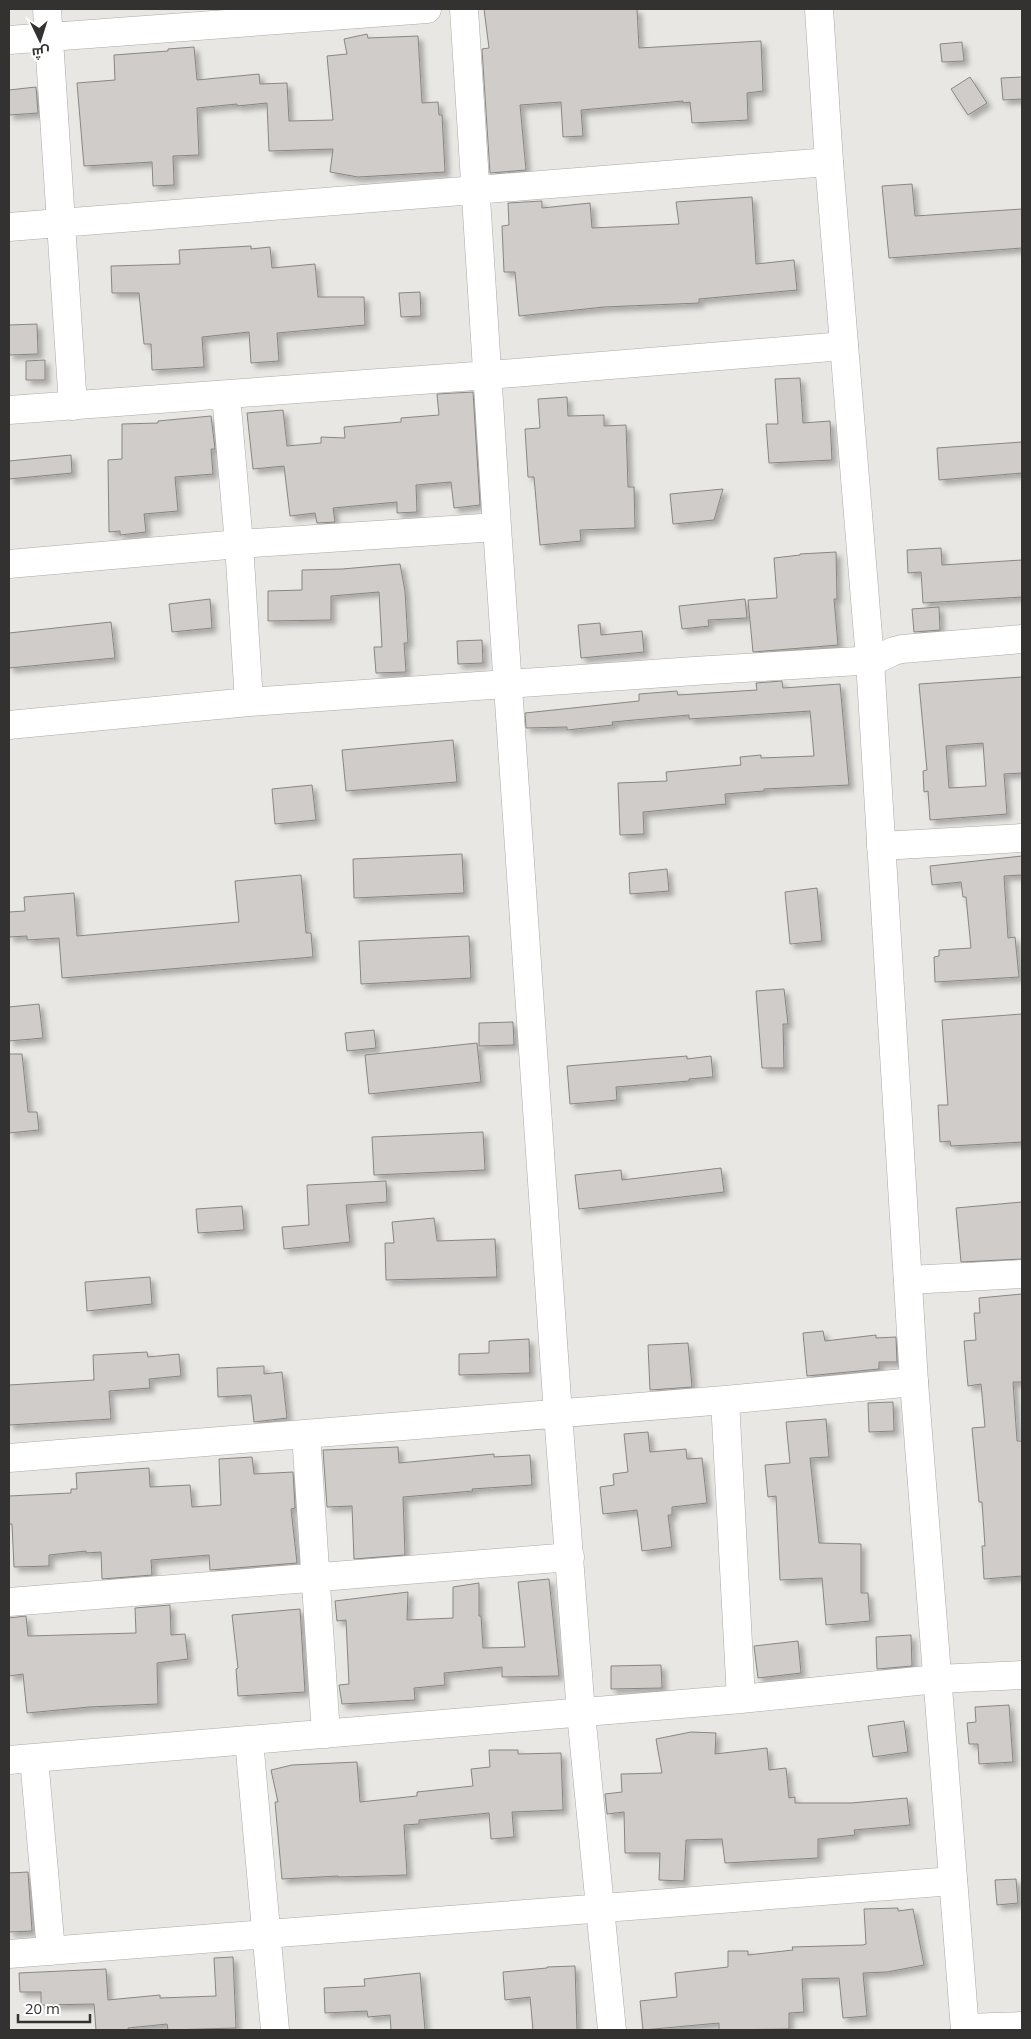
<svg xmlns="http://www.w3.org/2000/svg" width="1031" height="2039" viewBox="0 0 1031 2039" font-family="'Open Sans',Cairo,sans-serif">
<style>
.building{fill:#cfccc9;stroke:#898683;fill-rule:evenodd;filter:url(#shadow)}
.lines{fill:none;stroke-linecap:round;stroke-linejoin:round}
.minor-casing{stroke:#aba9a6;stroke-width:29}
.tertiary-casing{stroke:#aba9a6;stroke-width:29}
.minor{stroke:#fff;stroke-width:28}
.tertiary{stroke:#fff;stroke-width:28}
</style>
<defs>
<filter id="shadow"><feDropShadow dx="4.5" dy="4.5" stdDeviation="2.5" flood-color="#0004"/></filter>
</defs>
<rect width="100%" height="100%" fill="#e9e7e4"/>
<path class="building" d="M 484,9 L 637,9 L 639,48 L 761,41 L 763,91 L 747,93 L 748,120 L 692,123 L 690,102 L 683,103 L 683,101 L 581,110 L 583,136 L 563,137 L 561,102 L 520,105 L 526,170 L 490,173 L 482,49 L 489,48 Z
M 367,34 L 368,38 L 418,36 L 422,103 L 438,102 L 439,115 L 442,115 L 445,172 L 358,177 L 330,172 L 333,149 L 269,151 L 267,103 L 237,106 L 237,104 L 197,108 L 199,155 L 173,156 L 174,185 L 153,186 L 152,162 L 84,166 L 77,83 L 115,80 L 114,55 L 168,51 L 168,49 L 194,47 L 197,80 L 259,74 L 260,84 L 287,83 L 289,121 L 333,120 L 327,56 L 347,54 L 344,39 Z
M 962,42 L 964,61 L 942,62 L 940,44 Z
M 970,77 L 987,103 L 968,115 L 951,89 Z
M 1022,77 L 1022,99 L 1003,100 L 1001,78 Z
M 36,87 L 38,113 L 9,115 L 9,90 Z
M 912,184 L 915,216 L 1022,209 L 1022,248 L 889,258 L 882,186 Z
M 752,197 L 756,264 L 794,260 L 797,290 L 699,299 L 699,303 L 604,307 L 519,316 L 515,272 L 504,272 L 502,226 L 509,225 L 508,203 L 542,201 L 542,208 L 590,203 L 592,228 L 679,224 L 676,202 Z
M 251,246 L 251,249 L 270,247 L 272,268 L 315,264 L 318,297 L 364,297 L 365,325 L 277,333 L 279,361 L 251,363 L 249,332 L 202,337 L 204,367 L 152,370 L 151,344 L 144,344 L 139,293 L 112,293 L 111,266 L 180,264 L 179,250 Z
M 420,292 L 421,316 L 401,317 L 399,293 Z
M 37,324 L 38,354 L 9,355 L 9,325 Z
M 45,360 L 45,380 L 26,380 L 26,361 Z
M 800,378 L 803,423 L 830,421 L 832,460 L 769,463 L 766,424 L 778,424 L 775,379 Z
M 473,392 L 480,505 L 454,508 L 451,482 L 416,485 L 417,512 L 397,513 L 397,502 L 333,508 L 335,522 L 317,523 L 315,513 L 290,516 L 284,466 L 253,469 L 247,413 L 283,410 L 287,446 L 321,443 L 321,437 L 345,438 L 344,427 L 401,422 L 401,418 L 439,415 L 437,394 Z
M 567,397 L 568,416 L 604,415 L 604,426 L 626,425 L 628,487 L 634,487 L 635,528 L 580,530 L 581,541 L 540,545 L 534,477 L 528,477 L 525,429 L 540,428 L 538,399 Z
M 211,416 L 215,449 L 211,449 L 213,474 L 175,477 L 178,511 L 144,514 L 146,532 L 120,535 L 120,531 L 109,532 L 108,460 L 122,459 L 122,424 L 158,423 L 158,421 Z
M 1022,442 L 1022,473 L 939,480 L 937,448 Z
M 71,455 L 72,473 L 9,479 L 9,461 Z
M 723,489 L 714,520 L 673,524 L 670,494 Z
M 941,548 L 942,565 L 1022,560 L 1022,597 L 923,603 L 921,572 L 908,573 L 907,550 Z
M 836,552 L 837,599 L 834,599 L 838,645 L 753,652 L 748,600 L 777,598 L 774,558 L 800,555 L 800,554 Z
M 400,564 L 405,591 L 408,643 L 404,643 L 406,672 L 376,673 L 374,647 L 382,647 L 379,592 L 331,596 L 331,620 L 268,621 L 268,591 L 302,590 L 302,570 L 342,569 Z
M 210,599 L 212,628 L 172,632 L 169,604 Z
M 745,599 L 747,618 L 708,620 L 709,626 L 682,629 L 679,606 Z
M 939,607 L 940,630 L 914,632 L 912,609 Z
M 111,622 L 115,658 L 9,668 L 9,633 Z
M 600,623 L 601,635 L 642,631 L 644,652 L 581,658 L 578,625 Z
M 482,640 L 483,663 L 458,664 L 457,641 Z
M 1022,677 L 1022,773 L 1004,774 L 1007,814 L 930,820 L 928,791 L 924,792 L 923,771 L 927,770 L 919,684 ZM 983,743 L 986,786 L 949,788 L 946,746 Z
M 782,681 L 783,688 L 840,684 L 849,785 L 764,789 L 764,791 L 725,794 L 726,804 L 643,812 L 644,834 L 620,835 L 618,783 L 667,781 L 666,772 L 741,765 L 740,757 L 761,755 L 761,758 L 814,756 L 810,711 L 689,719 L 689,715 L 612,722 L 613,725 L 567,730 L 567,727 L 526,728 L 525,713 L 639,701 L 639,694 L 677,691 L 678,695 L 757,690 L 756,683 Z
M 453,740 L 457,782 L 346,791 L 342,750 Z
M 312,785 L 316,820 L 275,824 L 272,789 Z
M 462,854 L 464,893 L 354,898 L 353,859 Z
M 1022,856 L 1022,875 L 1004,876 L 1008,938 L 1015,937 L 1019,977 L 935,982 L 934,957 L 939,956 L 939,950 L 971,948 L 966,897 L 963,897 L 961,882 L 932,885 L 930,866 Z
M 667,869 L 669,891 L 630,894 L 629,873 Z
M 301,875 L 306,933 L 311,933 L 313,957 L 62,978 L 59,938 L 27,940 L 27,936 L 9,937 L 9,912 L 25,911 L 24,897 L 74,893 L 77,936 L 239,922 L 235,881 Z
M 817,888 L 822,941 L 790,944 L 785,892 Z
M 469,936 L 471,978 L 361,984 L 359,941 Z
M 784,989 L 788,1024 L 783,1024 L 784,1068 L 762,1068 L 756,991 Z
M 39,1004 L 43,1038 L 9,1041 L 9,1007 Z
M 1022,1014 L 1022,1142 L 951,1146 L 950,1141 L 940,1142 L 938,1105 L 948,1105 L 942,1020 Z
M 513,1022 L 514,1045 L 479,1046 L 479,1023 Z
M 374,1030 L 376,1048 L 347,1051 L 345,1033 Z
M 477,1043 L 481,1082 L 369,1094 L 365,1055 Z
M 9,1054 L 22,1054 L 28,1112 L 37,1112 L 39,1130 L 9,1133 Z
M 687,1056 L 687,1059 L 711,1056 L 713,1077 L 689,1079 L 689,1081 L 616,1087 L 617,1100 L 570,1104 L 567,1066 Z
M 483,1132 L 485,1170 L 374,1175 L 372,1137 Z
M 721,1168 L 724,1192 L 579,1209 L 575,1175 L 621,1170 L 622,1180 Z
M 386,1181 L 387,1202 L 346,1205 L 350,1242 L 284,1249 L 282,1227 L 309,1225 L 307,1185 Z
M 1022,1202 L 1022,1259 L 961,1262 L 956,1208 Z
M 242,1206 L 244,1230 L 198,1233 L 196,1209 Z
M 434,1218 L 437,1241 L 495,1239 L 497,1277 L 386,1280 L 385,1243 L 394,1243 L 392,1222 Z
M 150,1277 L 152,1304 L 87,1311 L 85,1282 Z
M 1022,1294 L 1022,1382 L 1013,1382 L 1017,1441 L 1022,1441 L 1022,1576 L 984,1579 L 982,1546 L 985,1546 L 982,1502 L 979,1502 L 972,1428 L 985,1427 L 981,1384 L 968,1386 L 964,1341 L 976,1340 L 974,1313 L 980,1313 L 979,1298 Z
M 823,1331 L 825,1341 L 876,1335 L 876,1338 L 896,1337 L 897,1362 L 879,1362 L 879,1369 L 807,1376 L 803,1333 Z
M 529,1339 L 530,1373 L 459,1375 L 459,1354 L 489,1353 L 489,1341 Z
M 688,1343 L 692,1387 L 650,1390 L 648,1345 Z
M 147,1352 L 148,1357 L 179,1354 L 181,1376 L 149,1379 L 150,1388 L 109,1391 L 111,1419 L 9,1425 L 9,1385 L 94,1380 L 93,1355 Z
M 264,1366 L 264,1374 L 282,1372 L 287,1418 L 254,1422 L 251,1395 L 218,1397 L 217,1368 Z
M 893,1402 L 894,1431 L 869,1432 L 868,1403 Z
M 826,1419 L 829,1457 L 810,1458 L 819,1543 L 861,1544 L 861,1593 L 868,1593 L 870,1621 L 826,1625 L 822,1578 L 780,1580 L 776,1496 L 768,1497 L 765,1465 L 790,1463 L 786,1422 Z
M 648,1432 L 650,1452 L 686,1449 L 687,1459 L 702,1458 L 707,1503 L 672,1507 L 672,1515 L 668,1515 L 672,1547 L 642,1551 L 637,1510 L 603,1514 L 600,1487 L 614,1485 L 613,1474 L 628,1472 L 624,1434 Z
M 398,1447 L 399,1463 L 494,1454 L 494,1457 L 530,1455 L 532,1485 L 472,1489 L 473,1491 L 403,1497 L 405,1555 L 354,1559 L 352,1506 L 327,1507 L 323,1450 Z
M 252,1457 L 254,1474 L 293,1472 L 295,1508 L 291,1509 L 297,1563 L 210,1570 L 209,1555 L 151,1560 L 152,1575 L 102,1579 L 101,1552 L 86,1553 L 86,1551 L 49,1555 L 49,1566 L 14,1567 L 12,1524 L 9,1524 L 9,1496 L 71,1493 L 71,1489 L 77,1489 L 76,1473 L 149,1468 L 150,1487 L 190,1485 L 192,1507 L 221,1505 L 219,1459 Z
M 549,1579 L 559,1676 L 502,1677 L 502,1667 L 444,1673 L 445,1685 L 414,1688 L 415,1700 L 342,1704 L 339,1685 L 349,1684 L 346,1620 L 337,1621 L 335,1601 L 408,1592 L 407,1620 L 453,1618 L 453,1587 L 479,1583 L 479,1616 L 481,1616 L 483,1648 L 525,1647 L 518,1582 Z
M 170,1605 L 171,1635 L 185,1634 L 188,1659 L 157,1663 L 158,1704 L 89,1707 L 27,1713 L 23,1674 L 9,1676 L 9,1618 L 26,1616 L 28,1636 L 136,1633 L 135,1608 Z
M 300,1609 L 305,1692 L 238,1696 L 236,1669 L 238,1668 L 232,1615 Z
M 911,1635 L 912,1666 L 877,1669 L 876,1637 Z
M 798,1641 L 801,1673 L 758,1678 L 754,1646 Z
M 661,1665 L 662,1688 L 611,1689 L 611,1666 Z
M 1009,1705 L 1013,1762 L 979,1764 L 978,1744 L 969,1744 L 967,1723 L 976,1722 L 975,1707 Z
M 904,1721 L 908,1752 L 873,1757 L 868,1726 Z
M 691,1732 L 716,1733 L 715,1754 L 767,1748 L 769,1770 L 786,1768 L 789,1798 L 795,1797 L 795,1803 L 851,1803 L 907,1798 L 910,1825 L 854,1830 L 855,1835 L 818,1839 L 818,1858 L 725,1863 L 722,1839 L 686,1840 L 684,1881 L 659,1880 L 660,1853 L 625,1853 L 624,1812 L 607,1814 L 605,1794 L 622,1792 L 621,1774 L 662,1773 L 656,1739 Z
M 489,1750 L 518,1750 L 518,1754 L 561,1753 L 563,1810 L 512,1812 L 514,1837 L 491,1839 L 489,1813 L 419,1820 L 419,1824 L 404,1825 L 407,1875 L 338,1877 L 338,1876 L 282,1879 L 275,1802 L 278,1802 L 271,1770 L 292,1765 L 357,1762 L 360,1802 L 417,1796 L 417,1792 L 473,1786 L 471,1769 L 490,1767 Z
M 28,1872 L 32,1931 L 9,1932 L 9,1873 Z
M 1016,1879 L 1018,1903 L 997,1905 L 995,1880 Z
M 898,1908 L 898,1911 L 913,1909 L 924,1965 L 887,1972 L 863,1973 L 867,2016 L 843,2018 L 839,1978 L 802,1979 L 804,2012 L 789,2013 L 789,2029 L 719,2030 L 719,2023 L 643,2030 L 640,2001 L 677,1997 L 675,1973 L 728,1967 L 728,1951 L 748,1951 L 748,1955 L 793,1950 L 792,1947 L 863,1945 L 866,1944 L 864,1909 Z
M 233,1957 L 236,2028 L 168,2030 L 167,2024 L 128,2028 L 128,2030 L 96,2030 L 94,2004 L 41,2005 L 41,1992 L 20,1992 L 19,1973 L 106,1969 L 108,2000 L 160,1995 L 160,1998 L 216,1996 L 214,1958 Z
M 575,1966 L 577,2030 L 533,2030 L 530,1997 L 505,2000 L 503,1972 L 547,1968 L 547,1967 Z
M 420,1973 L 425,2030 L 391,2030 L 390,2015 L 368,2017 L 367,2011 L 325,2013 L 324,1988 L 365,1986 L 364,1979 Z"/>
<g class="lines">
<defs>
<path id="minor" d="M 47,9 L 73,406
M 464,9 L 497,527 L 558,1414 L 581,1713 L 612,2030
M 9,40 L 427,9
M 9,227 L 829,162
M 226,395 L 239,544 L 249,702
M 9,410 L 489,375 L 844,346
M 9,564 L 239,544 L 497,527
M 9,725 L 249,702 L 694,671 L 875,660 L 894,651 L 902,649 L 1022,639
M 881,846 L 1022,838
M 908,1280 L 1022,1274
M 725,1400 L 741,1699
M 306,1434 L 326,1734
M 9,1458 L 725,1400 L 914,1382
M 9,1602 L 570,1557
M 249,1740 L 275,2030
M 34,1758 L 51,1951
M 9,1760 L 741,1699 L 937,1679 L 1022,1675
M 9,1954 L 953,1881
M 965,2028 L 1022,2026"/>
<path id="tertiary" d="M 819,9 L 829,162 L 870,660 L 914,1382 L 965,2030"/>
</defs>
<use href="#minor" class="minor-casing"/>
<use href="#tertiary" class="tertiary-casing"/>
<use href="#minor" class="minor"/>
<use href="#tertiary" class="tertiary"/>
</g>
<rect width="1031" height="2039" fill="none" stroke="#333231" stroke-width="20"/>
<g transform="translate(40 40) rotate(176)" stroke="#ffffff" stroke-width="4" paint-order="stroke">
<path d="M0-4L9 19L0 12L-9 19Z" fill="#333231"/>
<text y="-8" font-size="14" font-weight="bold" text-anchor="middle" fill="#333231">ش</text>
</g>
<path d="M18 2014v8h72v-8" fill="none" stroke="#333231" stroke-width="2.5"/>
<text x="25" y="2014" font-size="15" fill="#333231" stroke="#ffffff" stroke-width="4" paint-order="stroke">20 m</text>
</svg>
